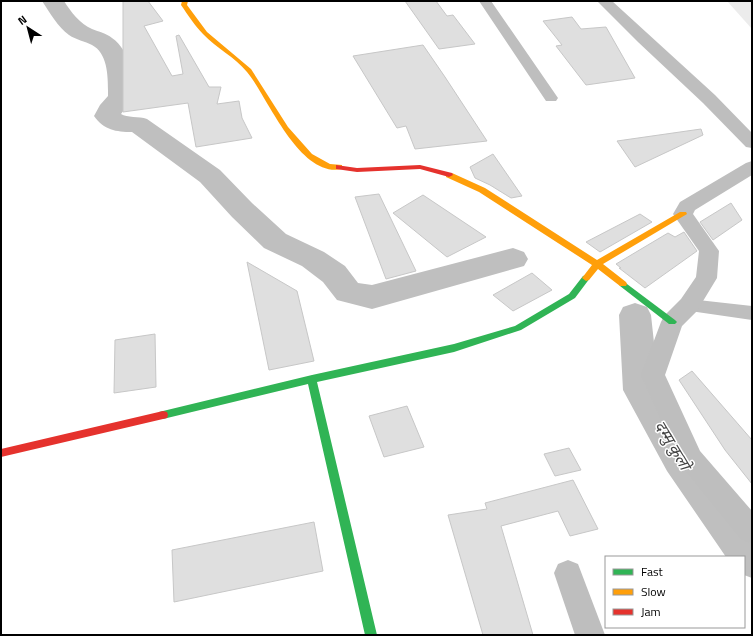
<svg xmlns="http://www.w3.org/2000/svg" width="753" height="636" viewBox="0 0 753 636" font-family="'Titillium Web','Noto Sans Devanagari',sans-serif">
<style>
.green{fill:#ececec}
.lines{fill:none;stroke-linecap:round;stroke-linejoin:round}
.canal{fill:#bfbfbf;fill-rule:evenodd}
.building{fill:#dfdfdf;stroke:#c7c7c7}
.lane{fill:#bebebe;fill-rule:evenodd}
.street{fill:#bebebe;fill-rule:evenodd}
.fast{fill:#30b455;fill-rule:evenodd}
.slow{fill:#ff9f0a;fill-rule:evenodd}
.jam{fill:#e5322d;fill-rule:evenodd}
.labels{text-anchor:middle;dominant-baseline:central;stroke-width:3;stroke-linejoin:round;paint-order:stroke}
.water-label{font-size:16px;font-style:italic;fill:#444;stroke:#fff}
</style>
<rect width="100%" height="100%" fill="#fff"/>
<path class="green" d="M 727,1 L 752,1 L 752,29 Z"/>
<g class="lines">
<path class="canal" d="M 42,1 L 64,1 C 71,12 80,24 92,29 C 99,32 106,33 112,38 C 131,51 132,78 133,98 L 121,114 C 127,118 139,116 147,119 L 220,170 L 252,203 L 286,234 L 324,252 L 345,266 L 358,283 L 372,285 L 513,248 L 524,252 L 528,259 L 524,266 L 372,309 L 337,300 L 323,282 L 302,266 L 264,248 L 232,217 L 200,182 L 132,132 C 116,132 104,130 94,116 L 100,105 L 108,96 C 108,80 109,54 92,45 C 85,41 76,40 69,35 C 58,27 50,13 42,1 Z
M 635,303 L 647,307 L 651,315 L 659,389 L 695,449 L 752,526 L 752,578 L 744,575 L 744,557 L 726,557 L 667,471 L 623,390 L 619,315 L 623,307 Z"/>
</g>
<path class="building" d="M 123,1 L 148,1 L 163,21 L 144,26 L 172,76 L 183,74 L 176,36 L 179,35 L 209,87 L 221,87 L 217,104 L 239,101 L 242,118 L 252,138 L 196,147 L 188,103 L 123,112 Z
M 405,1 L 436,1 L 447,16 L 453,15 L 475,44 L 439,49 Z
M 572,17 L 581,29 L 606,27 L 635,78 L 586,85 L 556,46 L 562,45 L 543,21 Z
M 423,45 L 445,77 L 487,141 L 415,149 L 406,126 L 397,128 L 353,56 Z
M 701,129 L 703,135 L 635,167 L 617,141 Z
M 493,154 L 522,196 L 511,198 L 490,185 L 475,178 L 470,167 Z
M 379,194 L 416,271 L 386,279 L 355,197 Z
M 423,195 L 486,237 L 447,257 L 393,213 Z
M 731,203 L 742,220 L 713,240 L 700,222 Z
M 640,214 L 652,222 L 600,252 L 586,242 Z
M 684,232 L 697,251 L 645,288 L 619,268 L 621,268 L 616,264 L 668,233 L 675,237 Z
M 247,262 L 297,291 L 314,361 L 269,370 Z
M 532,273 L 552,290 L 513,311 L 493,295 Z
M 155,334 L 156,387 L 114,393 L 115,340 Z
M 692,371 L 752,440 L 752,484 L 725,450 L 679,380 Z
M 407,406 L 424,447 L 384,457 L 369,416 Z
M 569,448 L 581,470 L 555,476 L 544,454 Z
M 573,480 L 598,529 L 570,536 L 558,511 L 501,526 L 533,635 L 483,635 L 448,515 L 487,509 L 485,503 Z
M 314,522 L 323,571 L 174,602 L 172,550 Z"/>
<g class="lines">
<path class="lane" d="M 479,1 L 491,1 L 558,98 L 556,101 L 546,101 Z
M 689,299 L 752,306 L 752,320 L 683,310 L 680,305 L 683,300 Z"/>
<path class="street" d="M 597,1 L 612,1 L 715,95 L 752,133 L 752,148 L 746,147 L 703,103 L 638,42 Z
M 752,161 L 752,175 L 695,210 L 693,214 L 719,251 L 717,278 L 697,311 L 682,326 L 665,375 L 700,451 L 752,511 L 752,543 L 742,540 L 682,466 L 641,375 L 661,322 L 664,316 L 681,299 L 696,277 L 699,251 L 673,214 L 680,202 L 746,163 Z
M 568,560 L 578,564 L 605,635 L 575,635 L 554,573 L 558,564 Z"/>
<path class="fast" d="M 586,275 L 590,278 L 575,298 L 521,330 L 454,352 L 317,382 L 377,635 L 365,635 L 308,384 L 163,419 L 159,418 L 158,415 L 159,412 L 163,411 L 312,375 L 454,344 L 515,326 L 569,294 L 583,276 Z
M 623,281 L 675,320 L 677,322 L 675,324 L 669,324 L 620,286 L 619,284 Z"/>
<path class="slow" d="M 182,1 L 188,1 L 187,5 L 207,32 L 251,69 L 288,127 L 312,154 L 330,164 L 342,165 L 342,169 C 299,178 268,97 247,72 C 235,57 216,48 203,34 C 195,26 188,15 181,5 Z
M 446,173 L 452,173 L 485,188 L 597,260 L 680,212 L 686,212 L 687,214 L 603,264 L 626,282 L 627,284 L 626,286 L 620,286 L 598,269 L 589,280 L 586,281 L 582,278 L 592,265 L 479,192 L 446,177 Z"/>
<path class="jam" d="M 336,165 L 357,168 L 420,165 L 452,173 L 453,175 L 449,177 L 420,169 L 357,172 L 336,169 Z
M 163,411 L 167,412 L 168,415 L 167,418 L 163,419 L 1,457 L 1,449 Z"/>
</g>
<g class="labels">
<g class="water-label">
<text transform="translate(673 445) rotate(59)">दम्मु कुलो</text>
</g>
</g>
<rect width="753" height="636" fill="none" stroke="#000000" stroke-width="4"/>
<rect x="605" y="556" width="140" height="72" fill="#ffffff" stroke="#999999"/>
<rect x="613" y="569" width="20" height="6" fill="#30b455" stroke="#999999"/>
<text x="641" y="576" font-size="12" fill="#000000">Fast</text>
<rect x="613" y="589" width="20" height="6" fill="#ff9f0a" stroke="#999999"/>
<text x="641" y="596" font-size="12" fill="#000000">Slow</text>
<rect x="613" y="609" width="20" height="6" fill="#e5322d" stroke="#999999"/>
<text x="641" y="616" font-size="12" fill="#000000">Jam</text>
<g transform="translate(28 28) rotate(324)" stroke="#ffffff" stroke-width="3" paint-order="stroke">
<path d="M0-3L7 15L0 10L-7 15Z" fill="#000000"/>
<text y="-6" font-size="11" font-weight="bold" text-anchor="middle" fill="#000000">N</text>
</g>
</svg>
